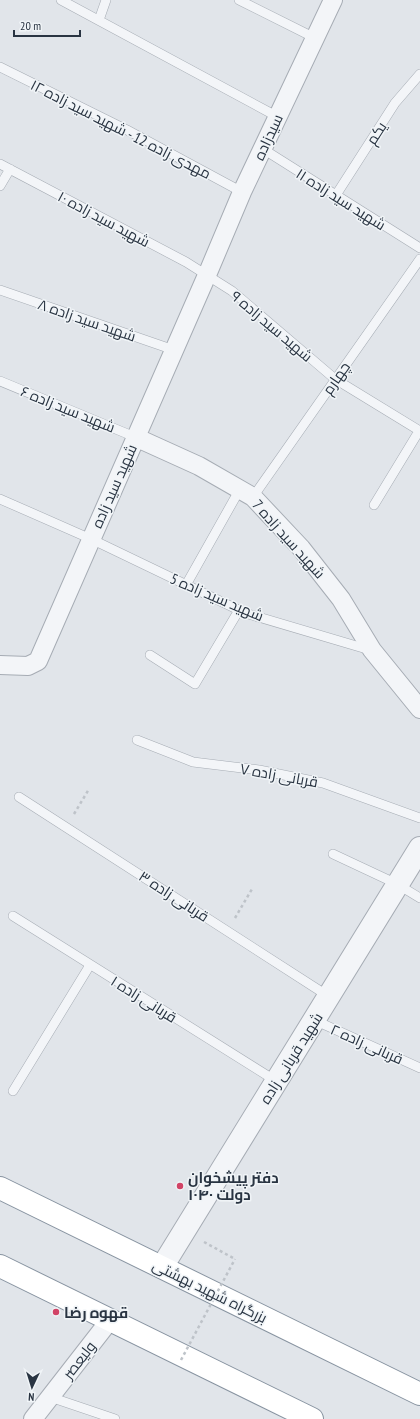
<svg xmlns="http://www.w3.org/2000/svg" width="420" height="1419" viewBox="0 0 420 1419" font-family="'PT Sans Narrow',Cairo,sans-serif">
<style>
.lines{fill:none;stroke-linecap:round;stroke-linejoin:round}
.service-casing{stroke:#a6acb4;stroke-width:10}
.minor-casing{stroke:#a6acb4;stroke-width:20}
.tertiary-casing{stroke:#a6acb4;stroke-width:24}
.trunk-casing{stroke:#8894a1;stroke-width:24}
.path{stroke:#bec3c9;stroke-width:2.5;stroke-dasharray:3 3;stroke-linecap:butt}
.service{stroke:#f3f5f8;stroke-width:9}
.minor{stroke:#f3f5f8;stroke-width:18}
.tertiary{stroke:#f3f5f8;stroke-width:22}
.trunk{stroke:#fff;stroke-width:22}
.path-bridge{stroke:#bec3c9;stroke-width:2.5;stroke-dasharray:3 3;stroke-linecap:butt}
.poi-dot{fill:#d14366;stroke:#f0f4f7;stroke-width:1.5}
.labels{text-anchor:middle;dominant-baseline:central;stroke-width:3;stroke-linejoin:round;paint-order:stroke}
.street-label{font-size:15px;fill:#293442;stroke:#f0f4f7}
.poi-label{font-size:15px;font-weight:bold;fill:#293442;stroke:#f0f4f7;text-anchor:start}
</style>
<rect width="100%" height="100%" fill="#e1e5ea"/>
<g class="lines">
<defs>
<path id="service" d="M 61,0 L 278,117
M 239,0 L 315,38
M 99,20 L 106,0
M 0,67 L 127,130 L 242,192
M 263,149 L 420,248
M 0,164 L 186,262 L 232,291 L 335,379 L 420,431
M 0,186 L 10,169
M 336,195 L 395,103 L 420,74
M 0,290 L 174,350
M 0,381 L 135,437
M 253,497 L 420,259
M 0,499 L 91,539 L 245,613 L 370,650
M 374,505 L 419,431
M 186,585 L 240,489
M 150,655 L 195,684 L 239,610
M 137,740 L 193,762 L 259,770 L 323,783 L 420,818
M 19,797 L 328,996
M 333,854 L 397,884 L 420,898
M 13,916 L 276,1081
M 314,1020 L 420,1068
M 13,1091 L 90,965
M 50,1397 L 115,1419"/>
<path id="minor" d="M 135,437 L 199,466 L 253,497 L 301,548 L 341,599 L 372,650 L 420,709
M 0,665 L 28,666 L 38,661 L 207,275 L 242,192 L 333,0
M 33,1419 L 110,1320"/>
<path id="tertiary" d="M 162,1267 L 420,848"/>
<path id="trunk" d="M 0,1188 L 420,1394
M 0,1266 L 312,1419"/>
</defs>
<use href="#service" class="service-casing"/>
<use href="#minor" class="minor-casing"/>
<use href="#tertiary" class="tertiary-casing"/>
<use href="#trunk" class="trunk-casing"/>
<path class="path" d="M 74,814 L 89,789
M 235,918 L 252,889
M 204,1242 L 235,1259"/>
<use href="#service" class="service"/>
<use href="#minor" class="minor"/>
<use href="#tertiary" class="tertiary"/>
<use href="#trunk" class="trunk"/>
<path class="path-bridge" d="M 181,1360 L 235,1259"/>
</g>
<g class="poi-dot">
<circle cx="180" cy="1186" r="4"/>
<circle cx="56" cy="1312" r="4"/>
</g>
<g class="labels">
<g class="street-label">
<text transform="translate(121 129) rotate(27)">مهدی زاده 12 - شهید سید زاده ۱۲</text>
<text transform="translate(376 133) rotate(-57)">یکم</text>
<text transform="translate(268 137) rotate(-65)">سیدزاده</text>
<text transform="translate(341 199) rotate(32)">شهید سید زاده ۱۱</text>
<text transform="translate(104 219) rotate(28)">شهید سید زاده ۱۰</text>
<text transform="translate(87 320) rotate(19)">شهید سید زاده ۸</text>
<text transform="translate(272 326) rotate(40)">شهید سید زاده ۹</text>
<text transform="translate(336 378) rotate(-55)">چهارم</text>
<text transform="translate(68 409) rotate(22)">شهید سید زاده ۶</text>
<text transform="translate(114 486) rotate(-66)">شهید سید زاده</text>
<text transform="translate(289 539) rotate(48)">شهید سید زاده 7</text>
<text transform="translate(217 597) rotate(23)">شهید سید زاده 5</text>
<text transform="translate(279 775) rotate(10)">قربانی زاده ۷</text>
<text transform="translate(174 896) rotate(33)">قربانی زاده ۳</text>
<text transform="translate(144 999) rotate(32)">قربانی زاده ۱</text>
<text transform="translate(367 1044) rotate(24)">قربانی زاده ۲</text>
<text transform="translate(291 1058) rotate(-58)">شهید قربانی زاده</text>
<text transform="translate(210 1291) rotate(26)">بزرگراه شهید بهشتی</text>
<text transform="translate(79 1360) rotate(-52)">ولیعصر</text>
</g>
<g class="poi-label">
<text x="188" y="1177">دفتر پیشخوان<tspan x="188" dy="17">دولت ۱۰۴۰</tspan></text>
<text x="64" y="1312">قهوه رضا</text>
</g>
</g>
<g transform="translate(32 1387) rotate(184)" stroke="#f0f4f7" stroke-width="3" paint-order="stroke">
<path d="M0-3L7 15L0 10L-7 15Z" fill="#293442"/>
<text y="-6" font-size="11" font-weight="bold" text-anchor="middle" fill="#293442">N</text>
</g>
<path d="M14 30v6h66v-6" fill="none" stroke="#293442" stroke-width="2"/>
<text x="20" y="30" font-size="12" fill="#293442" stroke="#f0f4f7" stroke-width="3" paint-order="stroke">20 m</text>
</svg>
